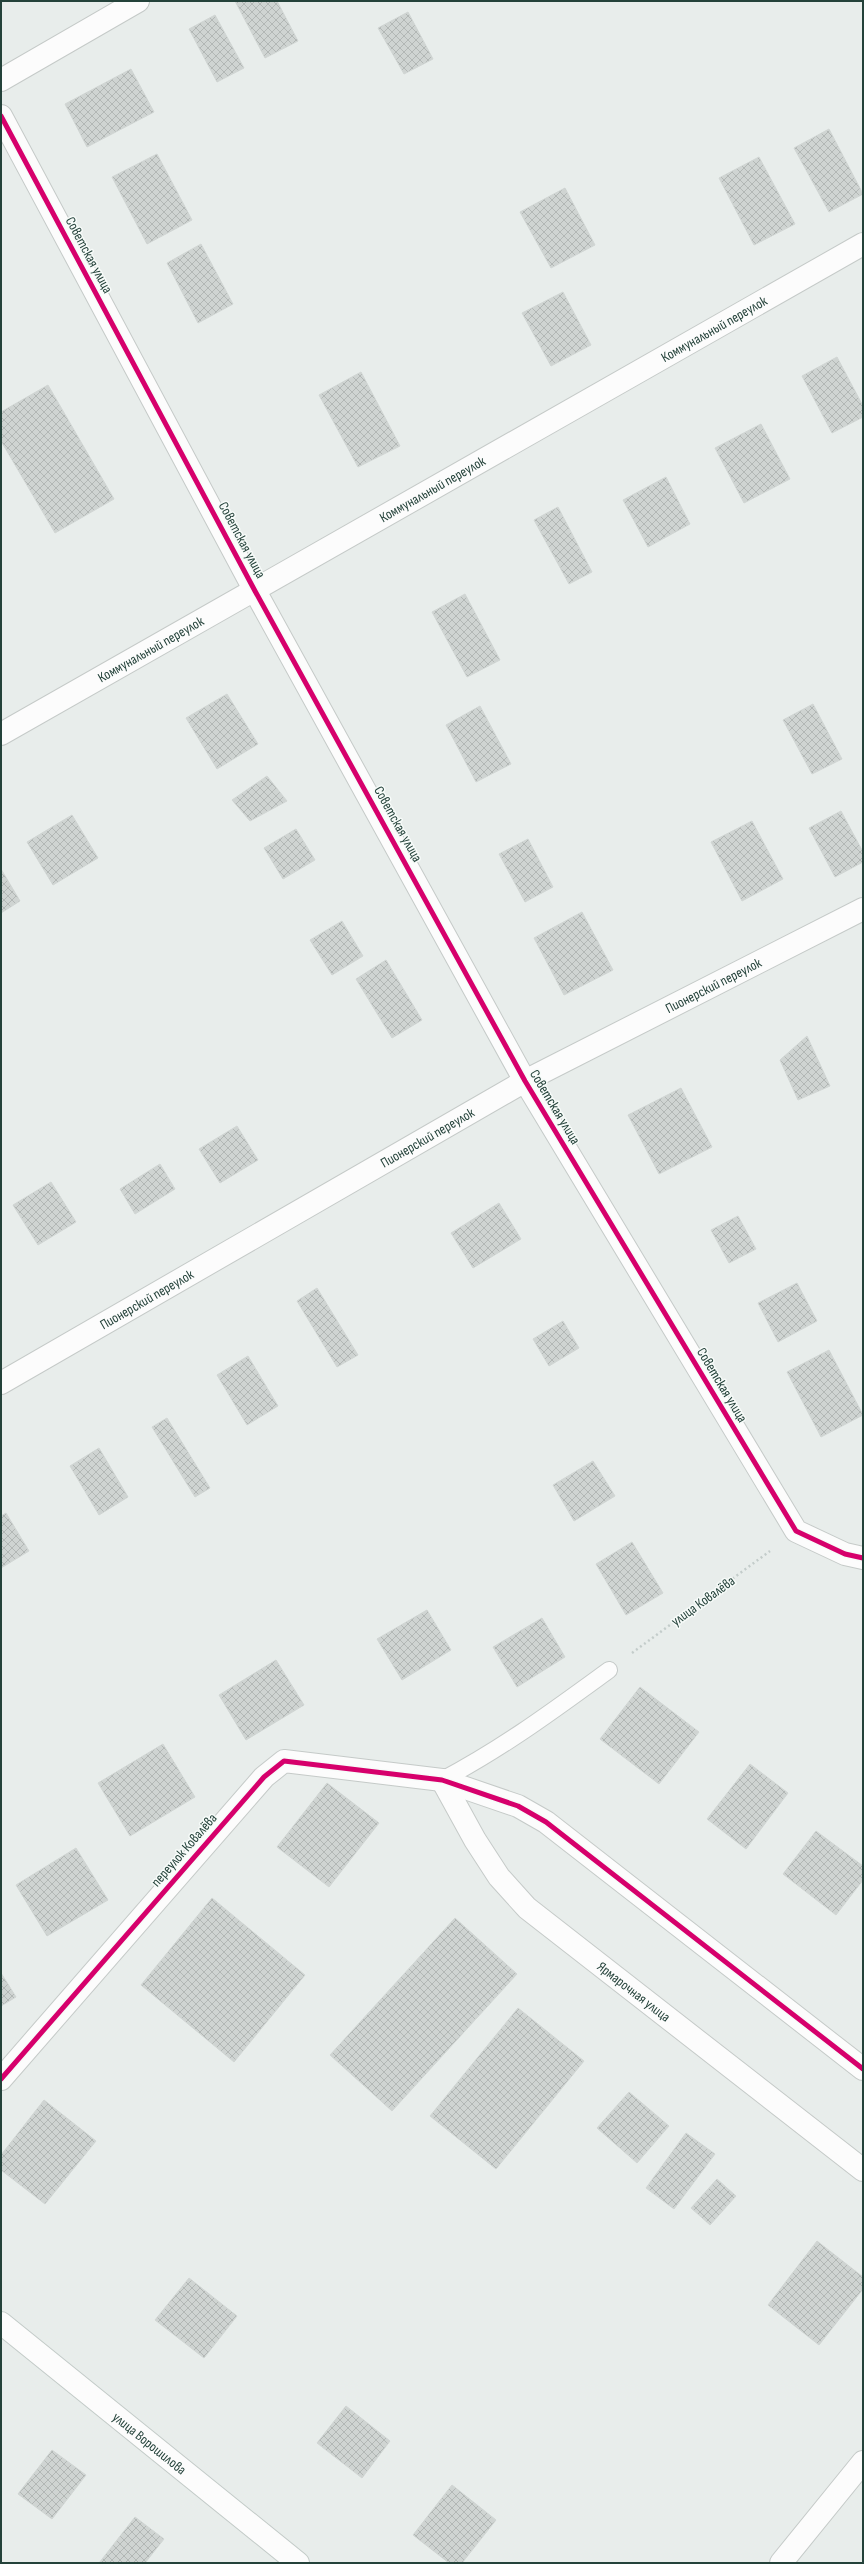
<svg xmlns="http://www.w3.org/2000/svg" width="864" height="2564" viewBox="0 0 864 2564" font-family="'Sofia Sans Condensed',sans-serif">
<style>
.building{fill:url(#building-cross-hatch);stroke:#d1d6d4}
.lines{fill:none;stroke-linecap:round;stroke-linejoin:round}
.service-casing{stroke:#c5cac8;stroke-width:18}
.minor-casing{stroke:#c5cac8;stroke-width:24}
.secondary-casing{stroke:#c3cbc8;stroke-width:24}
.path{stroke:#c3ccca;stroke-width:2.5;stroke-dasharray:2 3;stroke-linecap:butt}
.service{stroke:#fcfcfc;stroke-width:16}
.minor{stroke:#fcfcfc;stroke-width:22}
.secondary{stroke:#fcfcfc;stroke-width:22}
.cycleway-casing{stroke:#f7fbf9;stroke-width:8}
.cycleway{stroke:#d6006c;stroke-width:5}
.labels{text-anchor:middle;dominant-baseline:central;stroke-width:3;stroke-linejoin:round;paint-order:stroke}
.street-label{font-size:14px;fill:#24423a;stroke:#f7fbf9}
</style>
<defs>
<pattern id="building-cross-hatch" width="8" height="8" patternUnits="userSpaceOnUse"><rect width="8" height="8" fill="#cfd4d2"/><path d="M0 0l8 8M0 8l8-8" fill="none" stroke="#b2b7b5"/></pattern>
</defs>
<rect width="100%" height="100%" fill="#e8edeb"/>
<path class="building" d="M 235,1 L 277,1 L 298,41 L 265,58 Z
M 408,12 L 433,59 L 404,74 L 378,28 Z
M 215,15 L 244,68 L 217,82 L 189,29 Z
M 131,69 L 154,112 L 87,147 L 65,104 Z
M 829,129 L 863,194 L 829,212 L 794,148 Z
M 157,154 L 192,220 L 147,244 L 112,177 Z
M 759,157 L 795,224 L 754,245 L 719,178 Z
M 565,188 L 595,245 L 551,268 L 520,212 Z
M 201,244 L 233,304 L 198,323 L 167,263 Z
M 563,292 L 591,345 L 551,366 L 522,313 Z
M 837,357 L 863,406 L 863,417 L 832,433 L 802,376 Z
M 361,372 L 400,446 L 358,467 L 319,395 Z
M 48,385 L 114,499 L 55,533 L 1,441 L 1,412 Z
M 761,424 L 790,479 L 744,503 L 715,448 Z
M 666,477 L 690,524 L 648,547 L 623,500 Z
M 558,507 L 592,572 L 569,584 L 534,520 Z
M 465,594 L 500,660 L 467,677 L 432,612 Z
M 227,694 L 258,744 L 217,769 L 186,718 Z
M 813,704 L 842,759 L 812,774 L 783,720 Z
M 480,706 L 511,764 L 476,782 L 446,725 Z
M 267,776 L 287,801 L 250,821 L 232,800 Z
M 841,811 L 863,852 L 863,862 L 835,877 L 809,828 Z
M 72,815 L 98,858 L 53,885 L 27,842 Z
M 752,821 L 783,879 L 742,901 L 711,842 Z
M 296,829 L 315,860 L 283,879 L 264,848 Z
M 528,839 L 553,887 L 525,902 L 499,854 Z
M 1,869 L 20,901 L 1,913 Z
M 582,912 L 613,970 L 564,995 L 534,938 Z
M 342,921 L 363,956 L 332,975 L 310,940 Z
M 386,960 L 422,1020 L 392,1038 L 356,979 Z
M 807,1036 L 830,1086 L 798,1100 L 780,1060 Z
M 681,1088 L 712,1147 L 659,1174 L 628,1115 Z
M 237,1126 L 258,1160 L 220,1183 L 199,1149 Z
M 160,1164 L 175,1189 L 135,1214 L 120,1189 Z
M 51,1182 L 76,1222 L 38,1245 L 13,1205 Z
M 499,1203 L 521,1239 L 473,1268 L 451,1233 Z
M 738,1216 L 756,1249 L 729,1263 L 711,1230 Z
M 797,1283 L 817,1321 L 778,1342 L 758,1303 Z
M 317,1288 L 358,1355 L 337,1367 L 297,1301 Z
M 563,1321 L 579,1348 L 549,1366 L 533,1339 Z
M 829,1350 L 863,1415 L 821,1437 L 787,1372 Z
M 248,1356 L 278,1406 L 247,1425 L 217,1375 Z
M 167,1418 L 210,1488 L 195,1497 L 152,1427 Z
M 99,1448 L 128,1497 L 99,1515 L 70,1466 Z
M 593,1461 L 615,1496 L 574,1521 L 553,1485 Z
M 6,1513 L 29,1551 L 1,1568 L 1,1516 Z
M 632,1542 L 663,1593 L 626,1615 L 596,1564 Z
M 427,1610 L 451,1650 L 402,1680 L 377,1639 Z
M 542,1618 L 565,1657 L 517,1687 L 493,1647 Z
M 276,1660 L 304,1705 L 246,1740 L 219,1695 Z
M 640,1687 L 699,1732 L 659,1784 L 600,1739 Z
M 163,1744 L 195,1797 L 130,1836 L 98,1783 Z
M 750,1764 L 788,1793 L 746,1849 L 707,1819 Z
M 327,1783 L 379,1823 L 329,1887 L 277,1847 Z
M 816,1831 L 863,1866 L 863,1880 L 836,1915 L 783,1874 Z
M 76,1848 L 108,1900 L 47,1936 L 16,1885 Z
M 212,1898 L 305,1975 L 234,2062 L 141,1985 Z
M 455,1918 L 517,1974 L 392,2111 L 330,2055 Z
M 1,1973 L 16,1997 L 1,2006 Z
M 518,2008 L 584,2061 L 496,2169 L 430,2116 Z
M 629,2092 L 669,2126 L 637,2163 L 597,2128 Z
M 44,2100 L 96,2141 L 45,2204 L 1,2170 L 1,2155 Z
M 686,2133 L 715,2154 L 674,2209 L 646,2188 Z
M 717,2179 L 736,2196 L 710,2225 L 691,2208 Z
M 817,2241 L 863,2277 L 863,2289 L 819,2345 L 768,2305 Z
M 189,2278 L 237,2316 L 204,2358 L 155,2320 Z
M 346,2406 L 390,2441 L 362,2478 L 317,2443 Z
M 52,2450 L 86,2475 L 52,2519 L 18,2494 Z
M 452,2485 L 496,2520 L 462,2563 L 449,2563 L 413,2535 Z
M 135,2517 L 164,2539 L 145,2563 L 99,2563 Z"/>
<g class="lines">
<defs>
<path id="service" d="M 442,1780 C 503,1748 554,1710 609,1670"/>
<g id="minor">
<path d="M 1,80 L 138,1"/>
<path d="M 1,116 L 255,591 L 525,1081 L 796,1531 L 845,1554 L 863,1558"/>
<path id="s1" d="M 1,734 L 863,244"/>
<path id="s2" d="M 1,1383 L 525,1081 L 863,909"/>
<path id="s3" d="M 442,1780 L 475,1840 L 499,1877 L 527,1908 L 863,2170"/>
<path d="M 1,2079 L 264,1777 L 284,1761 L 442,1780 L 518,1806 L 546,1822 L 863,2069"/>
<path d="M 781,2563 L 863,2462"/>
</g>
<g id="secondary">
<path id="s4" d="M 1,2323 L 298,2563"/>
</g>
</defs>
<use href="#service" class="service-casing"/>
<use href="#minor" class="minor-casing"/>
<use href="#secondary" class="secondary-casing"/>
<path class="path" d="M 632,1653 L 770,1551"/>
<use href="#service" class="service"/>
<use href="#minor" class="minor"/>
<use href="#secondary" class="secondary"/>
<defs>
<path id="cycleway" d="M 1,116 L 255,591 L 525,1081 L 796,1531 L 845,1554 L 863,1558
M 1,2079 L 264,1777 L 284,1761 L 442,1780 L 518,1806 L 546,1822 L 863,2069"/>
</defs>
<use href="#cycleway" class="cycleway-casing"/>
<use href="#cycleway" class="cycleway"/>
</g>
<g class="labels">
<g class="street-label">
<text transform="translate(89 255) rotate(62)">Советская улица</text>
<text stroke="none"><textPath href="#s1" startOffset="820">Коммунальный переулок</textPath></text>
<text stroke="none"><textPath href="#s1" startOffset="496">Коммунальный переулок</textPath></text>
<text transform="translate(242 540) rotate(62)">Советская улица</text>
<text stroke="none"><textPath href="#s1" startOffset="172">Коммунальный переулок</textPath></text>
<text transform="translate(398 824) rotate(61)">Советская улица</text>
<text stroke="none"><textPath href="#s2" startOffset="816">Пионерский переулок</textPath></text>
<text transform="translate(555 1107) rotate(59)">Советская улица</text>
<text stroke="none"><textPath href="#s2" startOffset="492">Пионерский переулок</textPath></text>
<text stroke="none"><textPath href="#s2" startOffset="168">Пионерский переулок</textPath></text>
<text transform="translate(722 1385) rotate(59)">Советская улица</text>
<text transform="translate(703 1601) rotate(-36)">улица Ковалёва</text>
<text transform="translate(184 1850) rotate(-49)">переулок Ковалёва</text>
<text stroke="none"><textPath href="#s3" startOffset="290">Ярмарочная улица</textPath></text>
<text stroke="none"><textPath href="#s4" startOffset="191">улица Ворошилова</textPath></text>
</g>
</g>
<rect width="864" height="2564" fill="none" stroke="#24423a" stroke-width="4"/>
</svg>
